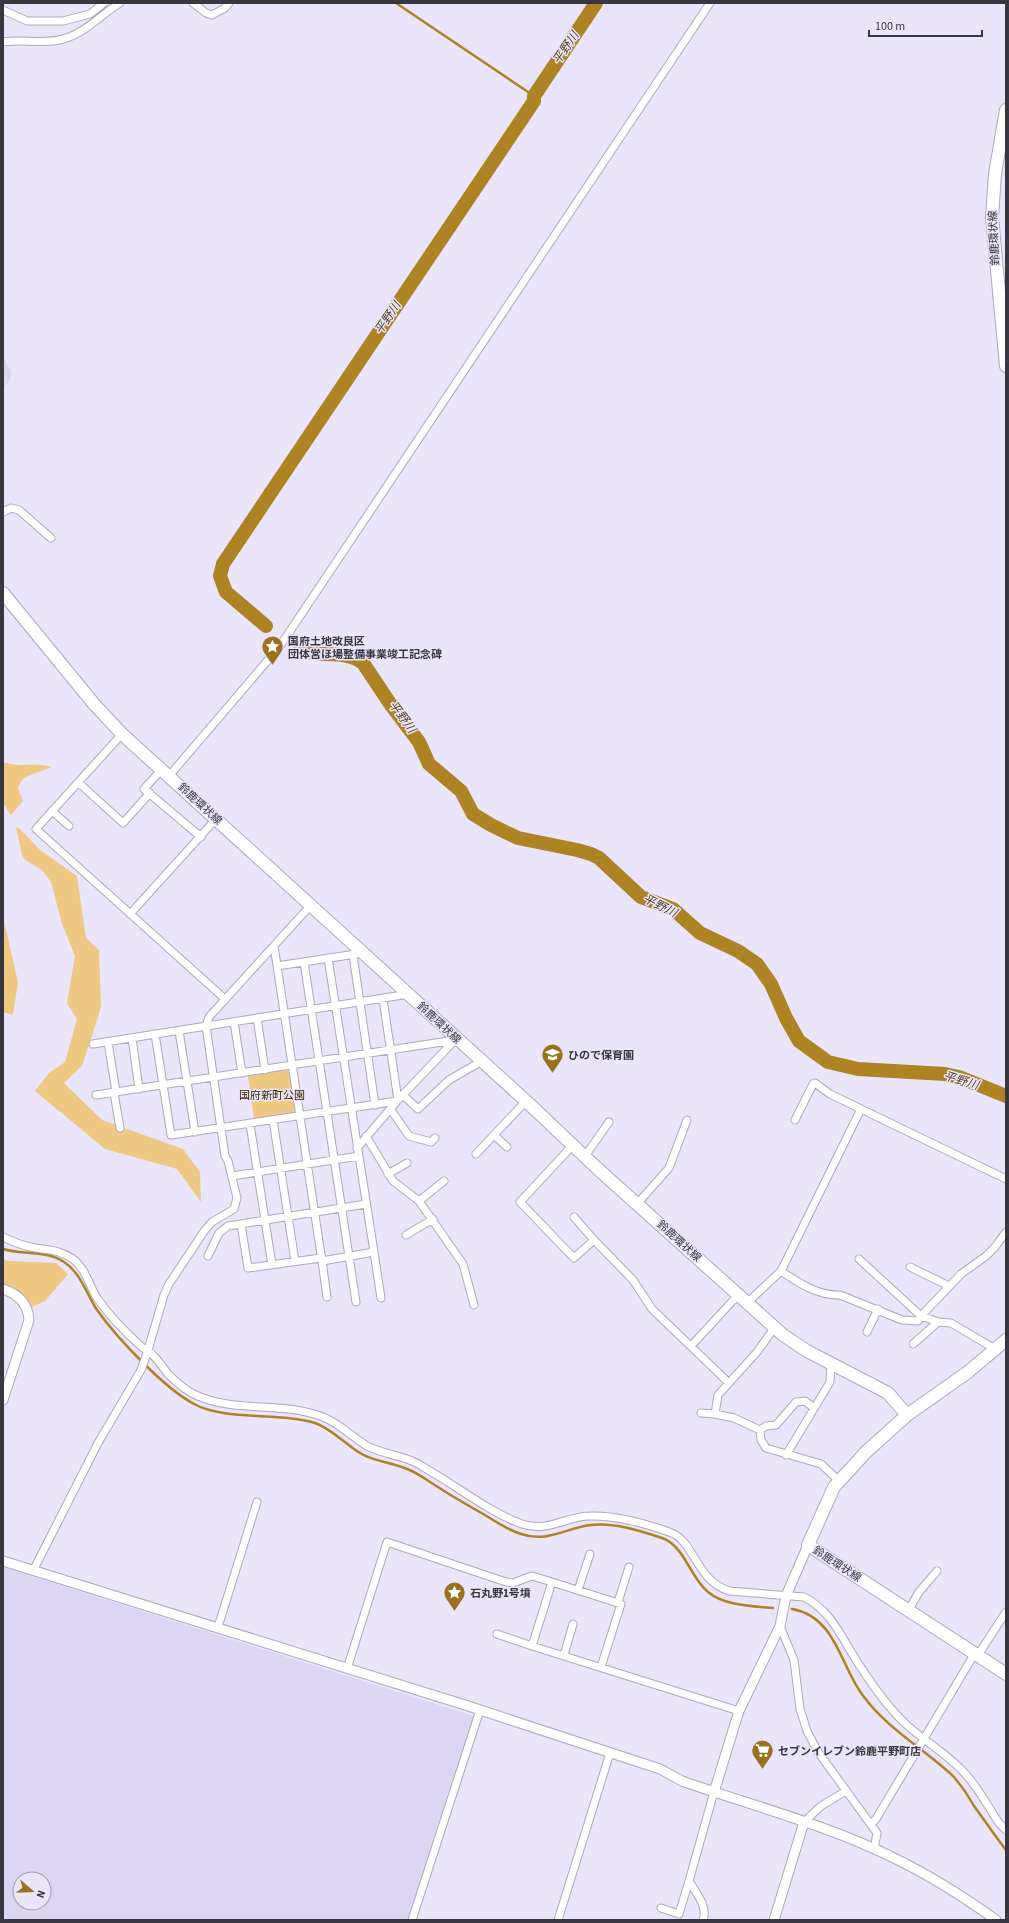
<svg xmlns="http://www.w3.org/2000/svg" width="1009" height="1923" viewBox="0 0 1009 1923" font-family="'Source Sans 3','Noto Sans JP',sans-serif">
<style>
.built{fill:#ddd6f2;fill-rule:evenodd}
.green{fill:#eec984}
.lines{fill:none;stroke-linecap:round;stroke-linejoin:round}
.stream{stroke:#ad8323;stroke-width:2.5}
.river{stroke:#ad8323;stroke-width:14}
.minor-casing{stroke:#ada8bc;stroke-width:9}
.tertiary-casing{stroke:#ada8bc;stroke-width:11}
.primary-casing{stroke:#ada8bc;stroke-width:14}
.minor{stroke:#fff;stroke-width:7}
.tertiary{stroke:#fff;stroke-width:9}
.primary{stroke:#fff;stroke-width:12}
.labels{text-anchor:middle;dominant-baseline:central;stroke-width:3;stroke-linejoin:round;paint-order:stroke}
.street-label{font-size:11px;fill:#38363e;stroke:#eae5fa}
.poi-label{font-size:11px;font-weight:bold;fill:#38363e;stroke:#eae5fa;text-anchor:start}
.park-label{font-size:11px;fill:#3a2901;stroke:#eae5fa}
.water-label{font-size:12px;font-style:italic;fill:#55431d;stroke:#eae5fa}
</style>
<rect width="100%" height="100%" fill="#eae5fa"/>
<path class="built" d="M 3,357 L 11,371 L 11,379 L 3,388 Z
M 3,1567 L 474,1716 L 409,1920 L 3,1920 ZM 20,1879 L 44,1879 L 44,1903 L 20,1903 Z"/>
<path class="green" d="M 3,762 C 19,768 36,762 52,767 L 28,776 L 22,780 L 18,788 L 23,801 L 11,815 L 3,803 Z
M 16,827 L 20,829 L 40,850 L 77,876 L 86,938 L 99,950 L 101,1006 L 99,1014 L 82,1066 L 64,1083 L 102,1120 L 183,1149 L 200,1172 L 201,1202 L 177,1169 L 105,1149 L 35,1091 L 49,1073 L 65,1062 L 77,1019 L 67,1003 L 75,956 L 62,924 L 51,882 L 42,870 L 25,860 L 22,855 Z
M 3,917 L 18,982 L 13,1015 L 3,1012 Z
M 286,1070 L 289,1072 L 295,1113 L 293,1115 L 254,1120 L 248,1076 Z
M 3,1259 L 8,1261 L 56,1263 L 68,1274 L 45,1301 L 32,1307 C 26,1296 16,1286 3,1285 Z"/>
<g class="lines">
<path class="stream" d="M 396,3 L 534,96
M 3,1249 C 22,1255 47,1250 64,1262 C 81,1273 87,1295 97,1310 C 117,1338 164,1388 194,1404 C 225,1421 280,1412 315,1423 C 332,1429 344,1443 360,1453 C 374,1462 392,1462 407,1469 C 418,1473 428,1481 438,1487 C 453,1497 469,1506 485,1515 C 496,1522 508,1530 521,1534 C 548,1543 565,1528 591,1525 C 613,1522 641,1531 662,1538 C 685,1546 690,1578 708,1592 C 725,1606 752,1606 773,1608
M 792,1609 C 837,1617 840,1667 864,1697 C 888,1729 924,1749 953,1776 C 961,1785 968,1795 974,1806 C 985,1821 995,1836 1006,1850"/>
<path class="river" d="M 266,626 L 226,592 L 220,576 L 223,564 L 534,101 L 534,96 L 596,3
M 300,650 C 321,658 344,649 363,663 L 391,705 L 419,742 L 429,764 L 461,791 L 473,814 L 491,825 L 518,838 L 577,850 L 591,854 L 599,858 L 641,897 L 673,909 L 700,933 L 738,951 L 757,964 L 771,984 L 786,1018 L 799,1041 L 828,1062 L 858,1069 L 945,1074 L 959,1077 L 1006,1096"/>
<defs>
<path id="minor" d="M 193,3 L 206,13 L 212,15 L 225,8 L 229,3
M 3,10 L 27,21 L 63,21 L 90,14 L 104,3
M 3,42 C 21,39 41,44 59,40 C 84,35 100,15 120,3
M 3,512 L 11,508 L 19,510 L 51,538
M 122,734 L 36,829 L 225,999
M 162,769 L 144,789 L 201,837
M 169,776 L 280,646 L 710,3
M 79,783 L 123,823 L 150,793
M 52,811 L 69,826
M 130,914 L 216,819
M 274,946 L 322,1261 L 374,1252 L 328,958
M 353,955 L 375,1105
M 304,962 L 356,1302
M 277,966 L 356,954
M 383,999 L 398,1100
M 257,1018 L 265,1070
M 234,1022 L 242,1073
M 179,1031 L 195,1132
M 155,1034 L 171,1135 L 397,1101
M 132,1038 L 139,1089
M 108,1042 L 116,1092
M 93,1044 L 409,994
M 114,1093 L 120,1128
M 96,1095 L 455,1040
M 403,1095 L 418,1109 L 449,1080 L 482,1061
M 391,1110 L 409,1136 L 431,1142 L 435,1138
M 273,1120 L 295,1261
M 795,1120 L 813,1084 L 815,1083 L 830,1094 L 861,1109
M 250,1124 L 272,1265
M 494,1135 L 507,1147
M 366,1136 L 393,1181 L 419,1201 L 463,1264 L 474,1305
M 573,1145 L 520,1202 L 574,1258 L 594,1240 L 633,1280 L 652,1309 L 729,1383
M 357,1148 L 397,1101 L 455,1040
M 476,1154 L 526,1101
M 585,1156 L 609,1122
M 388,1174 L 407,1163
M 232,1176 L 359,1156
M 419,1201 L 444,1181
M 637,1204 L 669,1168 L 687,1120
M 574,1217 L 594,1240
M 241,1224 L 248,1268 L 321,1258
M 406,1235 L 433,1219
M 3,1237 C 13,1242 24,1246 35,1248 C 50,1250 60,1250 73,1259 C 86,1269 89,1285 97,1298 C 110,1317 126,1333 143,1348 C 154,1353 161,1365 168,1374 C 176,1382 187,1392 198,1396 C 237,1413 283,1401 323,1417 C 339,1423 352,1437 367,1446 C 381,1453 397,1455 412,1461 C 420,1464 427,1470 435,1474 C 460,1489 495,1515 522,1524 C 548,1533 566,1516 590,1516 C 617,1515 644,1523 669,1532 C 695,1540 695,1580 729,1591 L 804,1597 C 834,1612 844,1644 862,1669 C 875,1689 890,1710 908,1726 C 927,1743 952,1757 968,1777 C 980,1791 989,1808 999,1823 L 1006,1830
M 374,1252 L 381,1298
M 208,1256 L 219,1233 L 228,1226 L 366,1204
M 859,1259 L 921,1316 L 961,1274 L 986,1256 L 995,1247 L 1006,1232
M 322,1261 L 327,1297
M 910,1267 L 949,1286
M 781,1271 C 799,1283 818,1296 840,1295 L 902,1320 L 918,1321 L 921,1316 L 938,1322 L 951,1323 L 995,1349
M 747,1303 L 781,1271 L 861,1109 L 1006,1179
M 775,1327 L 757,1352 L 718,1395 L 715,1414 L 734,1418 L 760,1430 L 761,1440 L 766,1448 L 821,1464 L 839,1481
M 867,1332 L 878,1309
M 913,1344 L 938,1322
M 691,1346 L 738,1295
M 701,1413 L 715,1414
M 760,1430 L 766,1426 L 776,1425 L 796,1402 L 805,1401 L 814,1408
M 786,1455 L 830,1382 L 831,1363
M 33,1571 L 98,1443 L 141,1370 L 148,1350 L 164,1295 L 169,1284 L 205,1230 L 212,1222 L 234,1209 L 237,1198 L 228,1161 L 225,1156 L 206,1026 L 209,1017 L 311,905
M 552,1582 L 621,1604 L 601,1667
M 578,1590 L 590,1554
M 618,1602 L 629,1567
M 908,1611 L 919,1592 L 937,1571
M 780,1626 L 794,1660 L 800,1709 L 807,1731 L 818,1752 L 877,1833 L 874,1849
M 218,1627 L 257,1502
M 497,1634 L 532,1646
M 564,1655 L 573,1624
M 978,1655 L 1006,1612
M 347,1669 L 387,1542 L 506,1582 L 513,1583 L 532,1576 L 552,1582 L 532,1646 L 739,1711
M 804,1822 L 821,1806 L 846,1791
M 871,1824 L 876,1819 L 975,1653
M 661,1908 L 679,1914 L 689,1881
M 412,1920 L 480,1710
M 558,1920 L 610,1753
M 703,1920 C 708,1906 696,1893 689,1881 L 714,1792"/>
<path id="tertiary" d="M 3,1289 C 18,1294 28,1304 29,1320 L 3,1400
M 3,1561 L 465,1705 L 660,1769 L 682,1781 C 753,1806 828,1825 896,1859 C 931,1876 964,1897 996,1920
M 714,1792 L 739,1711 L 780,1626 L 786,1596 L 808,1545
M 774,1920 L 804,1822"/>
<path id="primary" d="M 1006,110 L 995,174 L 992,217 L 1006,366
M 3,593 L 94,704 L 122,734 L 526,1101 L 599,1170 L 783,1335 L 807,1351 L 888,1393 L 907,1415
M 1006,1340 L 968,1372 L 907,1415 L 866,1452 L 834,1487 L 808,1545 L 1006,1674"/>
</defs>
<use href="#minor" class="minor-casing"/>
<use href="#tertiary" class="tertiary-casing"/>
<use href="#primary" class="primary-casing"/>
<use href="#minor" class="minor"/>
<use href="#tertiary" class="tertiary"/>
<use href="#primary" class="primary"/>
</g>
<defs>
<symbol id="sight-pin" viewBox="-11 -11 22 30"><path d="M0 17L-7.5 6A9.5 9.5 0 1 1 7.5 6Z" fill="#98721d" stroke="#eae5fa"/><path d="M0-6L1.8-2.2L6-1.7L2.9 1.2L3.7 5.4L0 3.3L-3.7 5.4L-2.9 1.2L-6-1.7L-1.8-2.2Z" fill="#fff"/></symbol>
<symbol id="school-pin" viewBox="-11 -11 22 30"><path d="M0 17L-7.5 6A9.5 9.5 0 1 1 7.5 6Z" fill="#98721d" stroke="#eae5fa"/><path d="M0-5L7-2L0 1L-7-2ZM-4 1L0 2.5L4 1V4Q0 6-4 4Z" fill="#fff"/></symbol>
<symbol id="supermarket-pin" viewBox="-11 -11 22 30"><path d="M0 17L-7.5 6A9.5 9.5 0 1 1 7.5 6Z" fill="#98721d" stroke="#eae5fa"/><path d="M-6-5.5h2.5l.6 2H6L4.5 2H-2.5L-4.4-4H-6ZM-1.5 3.2a1.3 1.3 0 1 0 .1 0ZM3 3.2a1.3 1.3 0 1 0 .1 0Z" fill="#fff"/></symbol>
</defs>
<g fill-rule="evenodd">
<use href="#sight-pin" x="260" y="634" width="25" height="34"/>
<use href="#school-pin" x="540" y="1042" width="25" height="34"/>
<use href="#sight-pin" x="442" y="1580" width="25" height="34"/>
<use href="#supermarket-pin" x="750" y="1738" width="25" height="34"/>
</g>
<g class="labels">
<g class="street-label">
<text transform="translate(994 238) rotate(-93)">鈴鹿環状線</text>
<text transform="translate(200 804) rotate(43)">鈴鹿環状線</text>
<text transform="translate(439 1023) rotate(43)">鈴鹿環状線</text>
<text transform="translate(679 1241) rotate(42)">鈴鹿環状線</text>
<text transform="translate(837 1564) rotate(33)">鈴鹿環状線</text>
</g>
<g class="poi-label">
<text x="288" y="641">国府土地改良区<tspan x="288" dy="13">団体営ほ場整備事業竣工記念碑</tspan></text>
<text x="568" y="1055">ひので保育園</text>
<text x="470" y="1593">石丸野1号墳</text>
<text x="778" y="1751">セブンイレブン鈴鹿平野町店</text>
</g>
<g class="park-label">
<text x="272" y="1095">国府新町公園</text>
</g>
<g class="water-label">
<text transform="translate(566 48) rotate(-56)">平野川</text>
<text transform="translate(388 318) rotate(-56)">平野川</text>
<text transform="translate(402 717) rotate(54)">平野川</text>
<text transform="translate(660 906) rotate(27)">平野川</text>
<text transform="translate(961 1081) rotate(17)">平野川</text>
</g>
</g>
<rect width="1009" height="1923" fill="none" stroke="#38363e" stroke-width="8"/>
<g transform="translate(32 1891) rotate(109)"><circle r="19" fill="#eae5fa" stroke="#a39faf"/>
<path d="M0-3L7 15L0 10L-7 15Z" fill="#98721d"/>
<text y="-6" font-size="11" font-weight="bold" text-anchor="middle" fill="#38363e">N</text>
</g>
<path d="M869 30v6h113v-6" fill="none" stroke="#38363e" stroke-width="2"/>
<text x="875" y="30" font-size="12" fill="#38363e" stroke="#eae5fa" stroke-width="3" paint-order="stroke">100 m</text>
</svg>
